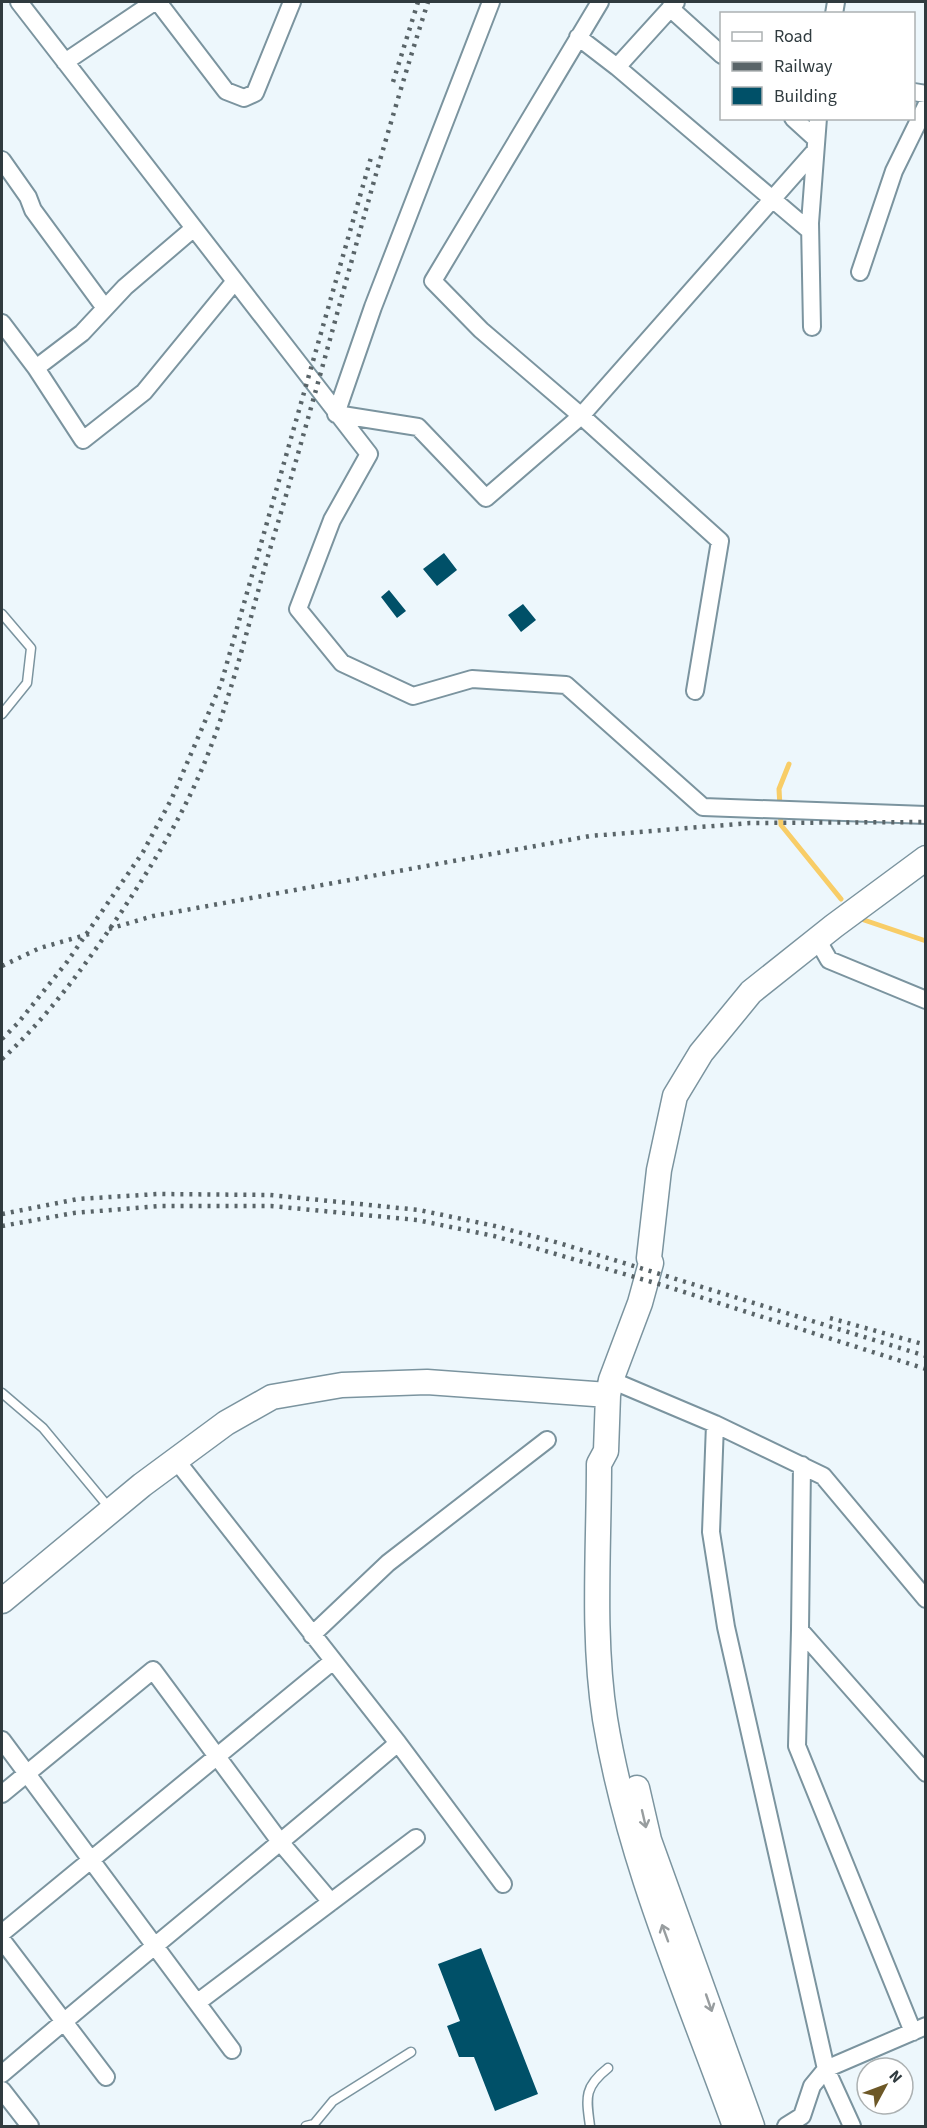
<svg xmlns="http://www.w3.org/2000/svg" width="927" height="2128" viewBox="0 0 927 2128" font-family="'Source Sans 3',sans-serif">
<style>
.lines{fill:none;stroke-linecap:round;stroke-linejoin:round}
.stream{stroke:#f8cd67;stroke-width:5}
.building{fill:#005068}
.lane-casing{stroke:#7b949f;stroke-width:11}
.street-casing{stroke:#7b949f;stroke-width:20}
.secondary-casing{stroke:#7b949f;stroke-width:27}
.lane{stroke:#fff;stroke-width:8}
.street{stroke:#fff;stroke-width:16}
.secondary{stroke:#fff;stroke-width:24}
.rail{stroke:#596468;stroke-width:4.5;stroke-dasharray:3 6;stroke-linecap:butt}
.oneway{stroke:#989d9f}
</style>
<rect width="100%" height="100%" fill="#edf7fc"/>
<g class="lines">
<path class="stream" d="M 789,764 L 779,789 L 781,825 L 841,899
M 864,920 L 926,941"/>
</g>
<path class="building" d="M 444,553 L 457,570 L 437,586 L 423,569 Z
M 389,590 L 406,611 L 397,618 L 381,597 Z
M 523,604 L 536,620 L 521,632 L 508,615 Z
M 481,1948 L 538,2094 L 495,2111 L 474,2057 L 459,2057 L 447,2026 L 460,2021 L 438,1964 Z"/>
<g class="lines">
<defs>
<path id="lane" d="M 2,614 L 31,648 L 27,683 L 2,714
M 2,1393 L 43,1428 L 111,1510
M 306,2126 L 314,2124 L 333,2101 L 411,2052
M 590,2126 C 586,2097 584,2087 608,2068"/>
<path id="street" d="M 19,2 L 369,454 L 332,520 L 298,609 L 342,663 L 413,696 L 472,679 L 566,685 L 703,807 L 926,815
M 158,2 L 226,91 L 244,98 L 255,93 L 292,2
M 600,2 L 433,281 L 481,330 L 586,420 L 720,541 L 695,691
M 676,2 L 617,67 L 810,231
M 670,8 L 722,55
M 834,14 L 836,2
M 578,37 L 617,67
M 65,62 L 154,2
M 914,92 L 926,94
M 793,118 L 816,139
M 2,160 L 28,197 L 33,210 L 105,308
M 860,272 L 894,171 L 926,106
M 2,323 L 36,368 L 83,440 L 144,392 L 235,281
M 812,327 L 810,223 L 818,118
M 36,368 L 82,333 L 125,287 L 194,228
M 336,414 L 418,427 L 486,498 L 581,416 L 814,152
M 336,414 L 373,307 L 491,2
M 817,939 L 829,960 L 926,1000
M 611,1380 L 715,1424 L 823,1476 L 926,1599
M 715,1424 L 711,1532 L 726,1627 L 826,2069 L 852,2126
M 176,1460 L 398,1743 L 503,1884
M 802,1465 L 800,1630 L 926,1773
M 800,1630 L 797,1746 L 913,2032
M 312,1635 L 388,1563 L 547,1440
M 2,1740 L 232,2050
M 2,1794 L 153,1670 L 281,1843 L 331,1902
M 2,1933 L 333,1661
M 2,1940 L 106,2077
M 198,2002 L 416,1838
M 2,2074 C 133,1962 267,1855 398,1743
M 2,2090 L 30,2126
M 786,2126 L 802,2116 L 812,2086 L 826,2069 L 926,2026"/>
<path id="secondary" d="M 2,1601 L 142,1485 L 226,1423 L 272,1397 L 342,1385 L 427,1382 L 608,1395
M 637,1788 L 649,1840 L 752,2126
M 735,2126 C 687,1993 628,1860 605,1719 C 592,1636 599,1548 599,1464 L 606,1451 L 608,1395 L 611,1380 L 640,1303 L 651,1263 L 649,1258 L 659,1170 L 675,1096 L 701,1053 L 751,992 L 834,926 L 926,858"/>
</defs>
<use href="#lane" class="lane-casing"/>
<use href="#street" class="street-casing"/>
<use href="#secondary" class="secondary-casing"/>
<use href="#lane" class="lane"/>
<use href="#street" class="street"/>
<use href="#secondary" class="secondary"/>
<path class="rail" d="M 393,82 L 418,2
M 109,929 L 153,916 L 590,836 L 750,823 L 926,822
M 2,966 L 40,948 L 89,934
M 2,1039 L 18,1023 L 67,962 L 143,852 L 172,798 L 221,684 L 372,154
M 2,1059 C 49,1016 86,964 122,911 C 154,862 184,814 206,759 C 236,684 253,603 277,526 C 329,351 372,175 428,2
M 2,1214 L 78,1199 L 158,1194 L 270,1195 L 419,1210 L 495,1226 L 559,1243 L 926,1356
M 2,1226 L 74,1213 L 159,1206 L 271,1206 L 417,1220 L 494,1236 L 662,1285 L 926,1369
M 830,1318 L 926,1345"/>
</g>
<defs><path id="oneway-shaft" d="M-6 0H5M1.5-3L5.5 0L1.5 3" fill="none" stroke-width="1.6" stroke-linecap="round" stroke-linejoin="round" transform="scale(1.5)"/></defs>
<g class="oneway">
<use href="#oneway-shaft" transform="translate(644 1819) rotate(77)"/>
<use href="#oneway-shaft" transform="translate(665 1933) rotate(-110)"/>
<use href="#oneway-shaft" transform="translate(709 2003) rotate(71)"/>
</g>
<rect width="927" height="2128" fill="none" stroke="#303b3f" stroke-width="6"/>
<rect x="720" y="12" width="195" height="108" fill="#ffffff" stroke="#acb1b2" stroke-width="1.5"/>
<rect x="732" y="32" width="30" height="9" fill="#ffffff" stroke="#acb1b2" stroke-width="1.5"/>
<text x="774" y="42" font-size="18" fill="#303b3f">Road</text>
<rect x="732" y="62" width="30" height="9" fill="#596468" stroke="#acb1b2" stroke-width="1.5"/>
<text x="774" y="72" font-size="18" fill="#303b3f">Railway</text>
<rect x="732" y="87" width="30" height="18" fill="#005068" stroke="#acb1b2" stroke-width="1.5"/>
<text x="774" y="102" font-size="18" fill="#303b3f">Building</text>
<g transform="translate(885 2086) rotate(49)"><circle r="28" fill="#ffffff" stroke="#acb1b2" stroke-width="1.5"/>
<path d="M0-4.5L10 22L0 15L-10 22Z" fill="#6d5827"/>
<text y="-9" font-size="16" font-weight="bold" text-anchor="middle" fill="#303b3f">N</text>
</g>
</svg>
